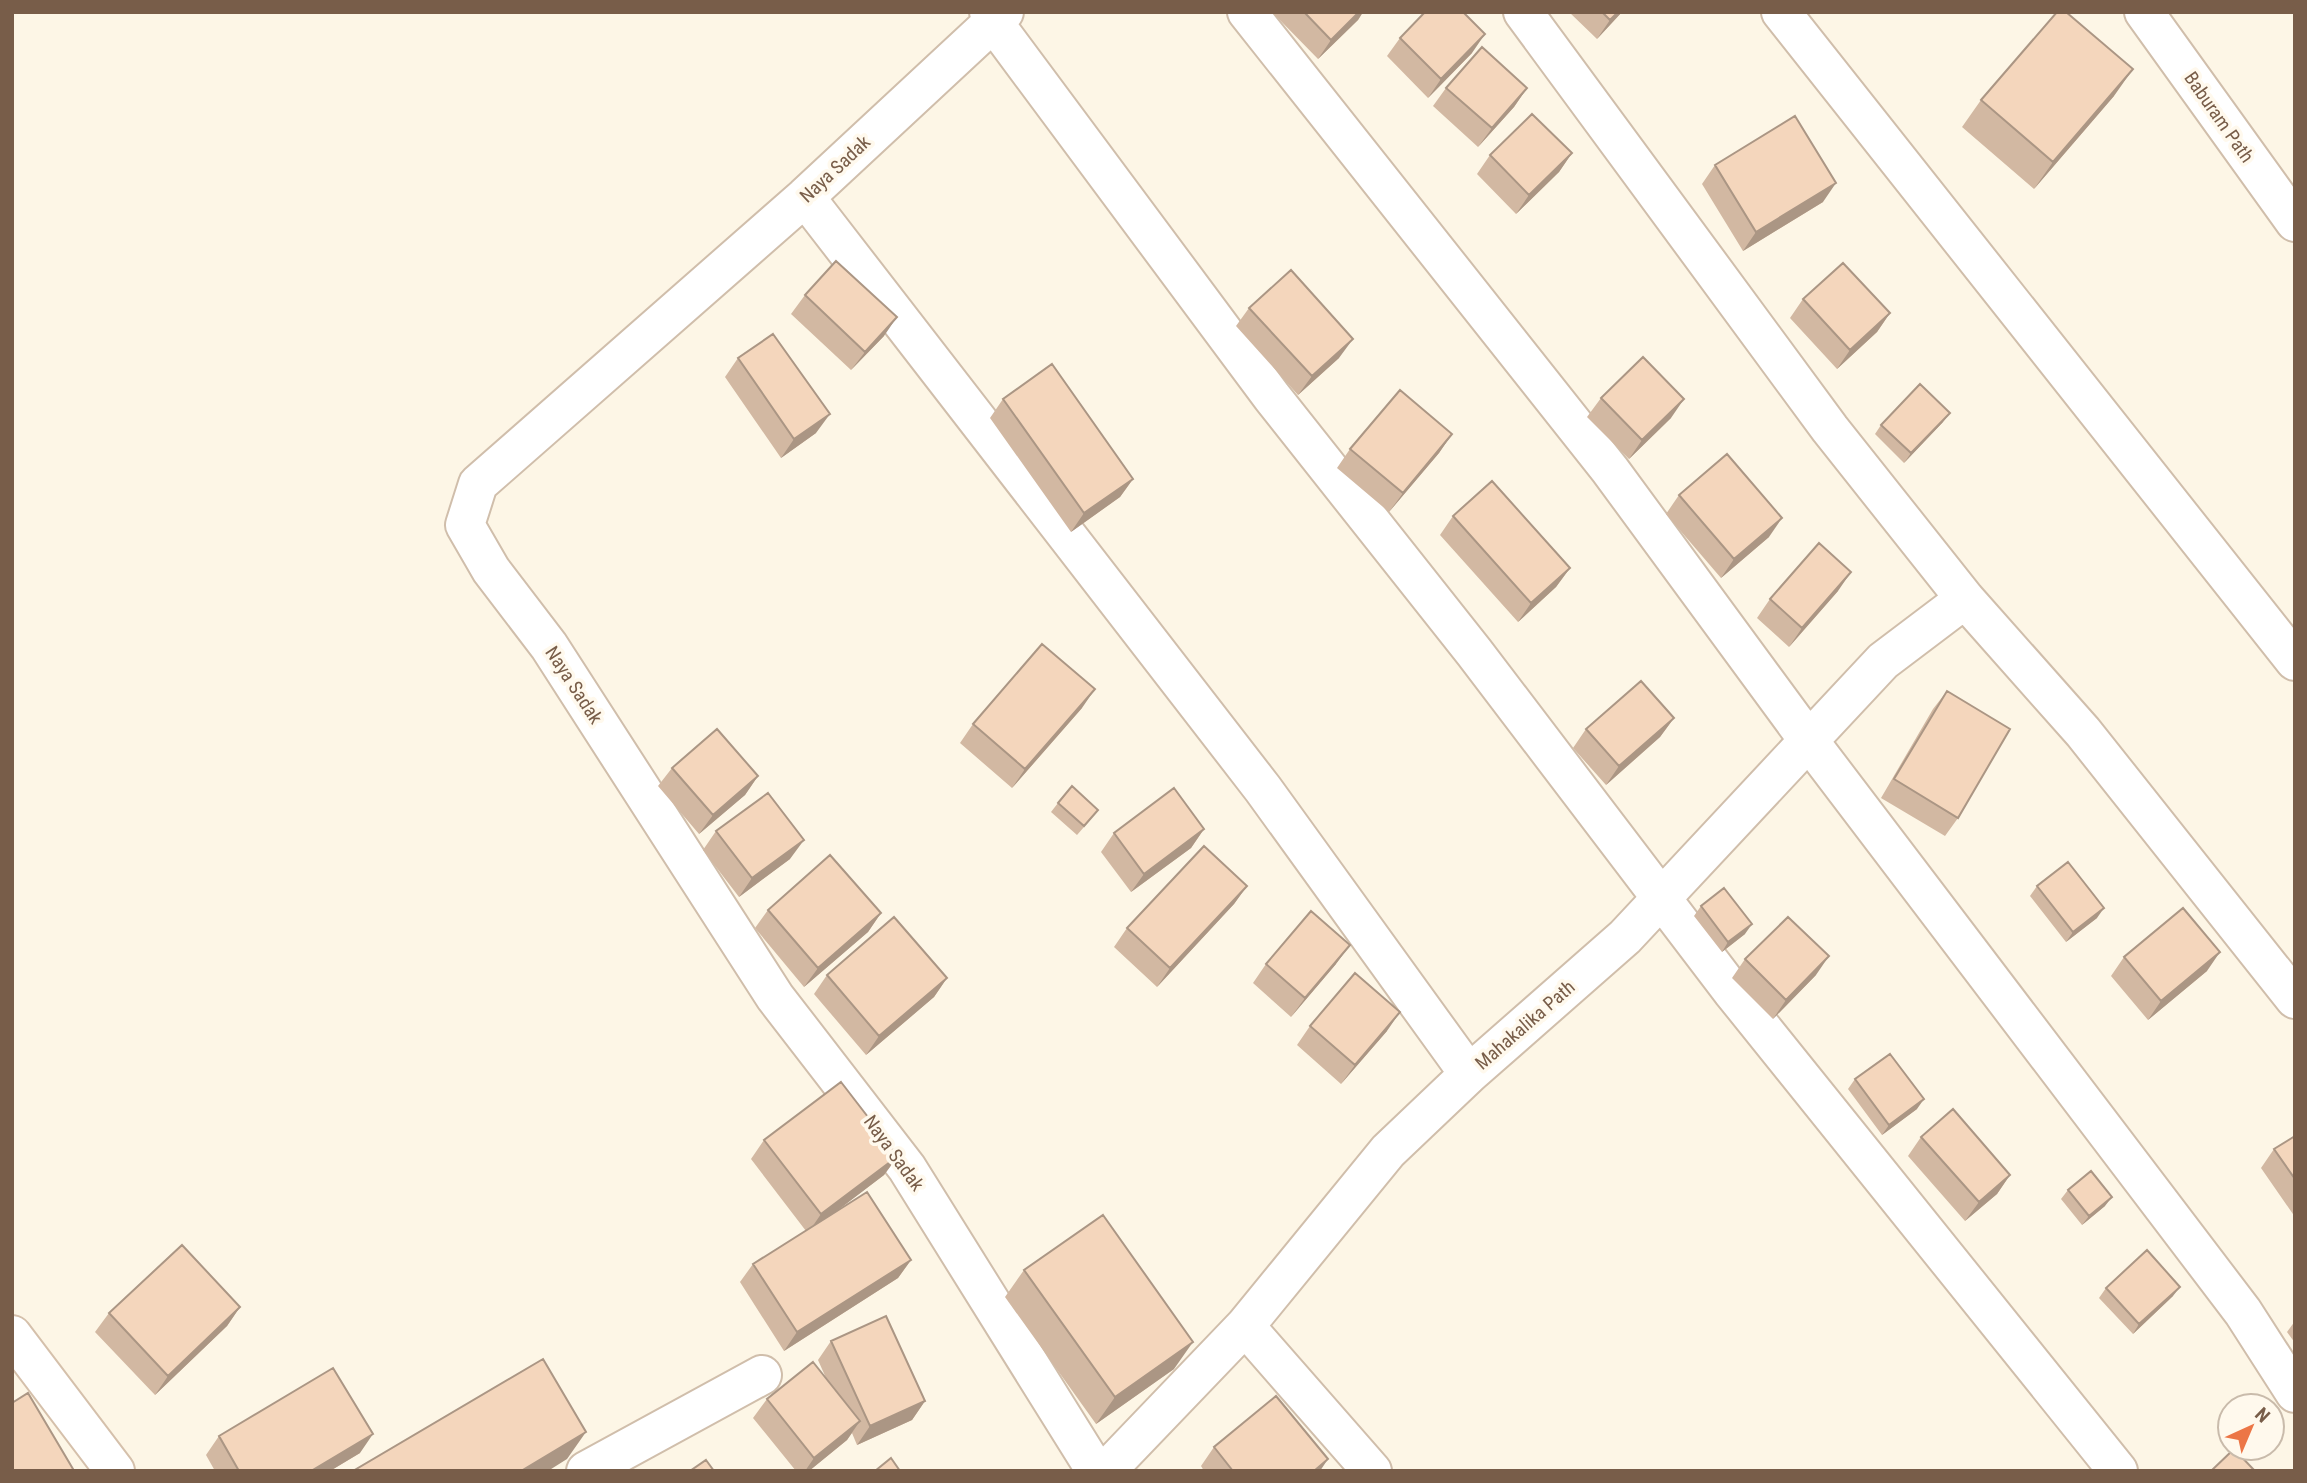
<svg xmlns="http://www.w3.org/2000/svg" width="2307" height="1483" viewBox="0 0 2307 1483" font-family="'Roboto Condensed',sans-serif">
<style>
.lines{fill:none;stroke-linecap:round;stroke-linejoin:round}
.street-casing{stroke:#d0beab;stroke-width:42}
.secondary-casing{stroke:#d5c0ab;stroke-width:42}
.street{stroke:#fff;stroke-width:38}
.secondary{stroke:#fff;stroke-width:38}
.wall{fill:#d2b8a2}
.shaded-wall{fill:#ab9684}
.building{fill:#f4d6bc;stroke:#ab9684;stroke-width:2}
.labels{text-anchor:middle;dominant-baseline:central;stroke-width:7;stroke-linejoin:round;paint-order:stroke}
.street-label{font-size:19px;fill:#785d49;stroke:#fff9ed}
</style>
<rect width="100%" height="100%" fill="#fdf6e6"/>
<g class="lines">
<defs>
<path id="street" d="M 989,12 L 994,23 L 1272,397 L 1474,652 L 1732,991 L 2118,1471
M 1004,12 L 805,197 L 478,484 L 465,525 L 491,570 L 549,646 L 775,997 L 907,1168 L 1096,1471
M 1247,12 L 1610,470 L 1809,741 L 2243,1312 L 2295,1393
M 1523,12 L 1830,429 L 1965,599 L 2083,732 L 2295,999
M 1781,12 L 2295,661
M 2144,12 L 2295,222
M 805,197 L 1263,789 L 1469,1074
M 1245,1326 L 1372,1471
M 586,1471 L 762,1375
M 1106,1471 L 1245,1326 L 1388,1151 L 1469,1074 L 1625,937 L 1883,661 L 1965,599"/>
<path id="secondary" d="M 12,1335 L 115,1471"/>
</defs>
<use href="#street" class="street-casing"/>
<use href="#secondary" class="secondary-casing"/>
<use href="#street" class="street"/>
<use href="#secondary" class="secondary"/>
</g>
<path class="wall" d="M 1272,12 L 1363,12 L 1358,20 L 1318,59 Z
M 1569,12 L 1622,12 L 1597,39 Z
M 1400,38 L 1472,53 L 1428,98 L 1387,56 Z
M 1446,88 L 1527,88 L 1514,107 L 1478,147 L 1433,106 Z
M 2114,96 L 2034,189 L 1962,127 L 1981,100 Z
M 1572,153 L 1559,172 L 1516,214 L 1477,174 L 1490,155 Z
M 1715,165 L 1823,202 L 1743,251 L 1702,184 Z
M 805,295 L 884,336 L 851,370 L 791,314 Z
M 1803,299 L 1890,313 L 1877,332 L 1837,369 L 1790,318 Z
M 1249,308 L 1339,358 L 1298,395 L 1236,326 Z
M 738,358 L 816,433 L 781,458 L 725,377 Z
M 1601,398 L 1671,418 L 1629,459 L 1587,417 Z
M 1003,399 L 1133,479 L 1120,497 L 1071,532 L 990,418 Z
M 1943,422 L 1904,463 L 1875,434 L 1881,425 Z
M 1452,434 L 1439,453 L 1389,512 L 1337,468 L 1350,449 Z
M 1679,495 L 1769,537 L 1721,578 L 1666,514 Z
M 1453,516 L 1570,568 L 1556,587 L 1518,622 L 1440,535 Z
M 1838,591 L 1789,647 L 1757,618 L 1770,599 Z
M 1947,691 L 1958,818 L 1945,836 L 1881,798 L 1933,709 Z
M 1082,708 L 1012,788 L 960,743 L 973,724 Z
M 1674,718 L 1660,737 L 1606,785 L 1573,748 L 1586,729 Z
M 672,768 L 758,776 L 745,795 L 699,834 L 658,786 Z
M 1058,803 L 1091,819 L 1077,835 L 1051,812 Z
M 1204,829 L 1191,848 L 1131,892 L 1101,852 L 1114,833 Z
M 716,831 L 790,859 L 739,897 L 703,850 Z
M 1247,886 L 1234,904 L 1157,987 L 1114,947 L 1127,928 Z
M 2037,886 L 2097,918 L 2066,942 L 2030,896 Z
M 1701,906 L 1745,934 L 1722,952 L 1694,916 Z
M 768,910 L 881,913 L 868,932 L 804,987 L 755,928 Z
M 2124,957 L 2207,971 L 2148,1020 L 2111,976 Z
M 1745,959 L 1816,975 L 1773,1019 L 1732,978 Z
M 1266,964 L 1336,964 L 1291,1017 L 1253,983 Z
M 827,975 L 947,978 L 934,997 L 866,1055 L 814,994 Z
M 1310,1026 L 1387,1031 L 1341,1084 L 1297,1045 Z
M 1855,1079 L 1917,1109 L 1882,1135 L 1848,1089 Z
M 2295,1136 L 2295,1217 L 2261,1168 L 2274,1149 Z
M 1921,1137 L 2010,1175 L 1997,1194 L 1965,1221 L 1908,1156 Z
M 764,1140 L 898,1156 L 884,1175 L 835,1212 L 911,1260 L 898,1278 L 784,1351 L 740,1282 L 753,1264 L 806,1231 L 751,1159 Z
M 2068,1190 L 2105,1206 L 2082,1225 L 2061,1199 Z
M 1024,1270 L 1174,1369 L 1096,1424 L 1005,1297 Z
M 2106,1288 L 2173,1296 L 2133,1334 L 2099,1298 Z
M 240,1307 L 227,1326 L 155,1395 L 95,1332 L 109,1313 Z
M 2295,1321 L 2295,1343 L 2287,1332 Z
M 831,1341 L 925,1401 L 912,1420 L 857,1445 L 852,1433 L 847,1440 L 809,1471 L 796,1471 L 753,1418 L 767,1399 L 826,1378 L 818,1360 Z
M 219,1436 L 360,1453 L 330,1471 L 215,1471 L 206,1455 Z
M 1214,1447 L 1320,1471 L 1204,1471 L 1201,1466 Z"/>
<path class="shaded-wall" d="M 1359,12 L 1363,12 L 1358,20 L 1318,59 L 1331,40 Z
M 1618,12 L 1622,12 L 1597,39 L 1610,20 Z
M 1485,34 L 1472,53 L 1428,98 L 1441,79 Z
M 2133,69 L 2114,96 L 2034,189 L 2053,162 Z
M 1527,88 L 1514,107 L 1478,147 L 1492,128 Z
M 1572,153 L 1559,172 L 1516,214 L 1529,195 Z
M 1836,183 L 1823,202 L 1743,251 L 1756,232 Z
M 1890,313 L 1877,332 L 1837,369 L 1850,350 Z
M 897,317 L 884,336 L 851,370 L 865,352 Z
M 1353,339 L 1339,358 L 1298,395 L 1312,376 Z
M 1684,399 L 1671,418 L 1629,459 L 1642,440 Z
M 1950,413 L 1943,422 L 1904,463 L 1911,453 Z
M 830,414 L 816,433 L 781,458 L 794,439 Z
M 1452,434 L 1439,453 L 1389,512 L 1403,493 Z
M 1133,479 L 1120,497 L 1071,532 L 1084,513 Z
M 1782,518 L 1769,537 L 1721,578 L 1734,559 Z
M 1570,568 L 1556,587 L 1518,622 L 1531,603 Z
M 1851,572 L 1838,591 L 1789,647 L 1802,628 Z
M 1095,689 L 1082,708 L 1012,788 L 1025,769 Z
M 1674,718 L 1660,737 L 1606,785 L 1619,766 Z
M 758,776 L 745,795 L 699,834 L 713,815 Z
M 1204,829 L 1191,848 L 1131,892 L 1144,874 Z
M 804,840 L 790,859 L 739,897 L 752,878 Z
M 1247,886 L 1234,904 L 1157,987 L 1170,968 Z
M 2104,908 L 2097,918 L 2066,942 L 2073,932 Z
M 881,913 L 868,932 L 804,987 L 818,968 Z
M 1752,924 L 1745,934 L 1722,952 L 1728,942 Z
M 1350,945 L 1336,964 L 1291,1017 L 1305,998 Z
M 2220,952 L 2207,971 L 2148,1020 L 2161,1001 Z
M 1829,956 L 1816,975 L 1773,1019 L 1786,1000 Z
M 947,978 L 934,997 L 866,1055 L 879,1036 Z
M 1400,1012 L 1387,1031 L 1341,1084 L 1355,1065 Z
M 1924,1099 L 1917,1109 L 1882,1135 L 1889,1125 Z
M 898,1156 L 884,1175 L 808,1233 L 821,1214 Z
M 2010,1175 L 1997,1194 L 1965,1221 L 1979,1202 Z
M 2112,1197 L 2105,1206 L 2082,1225 L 2089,1216 Z
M 911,1260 L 898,1278 L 784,1351 L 797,1332 Z
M 2180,1287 L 2173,1296 L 2133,1334 L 2139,1324 Z
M 240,1307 L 227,1326 L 155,1395 L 168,1376 Z
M 1193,1342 L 1174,1369 L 1096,1424 L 1115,1397 Z
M 925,1401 L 912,1420 L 857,1445 L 870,1426 Z
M 860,1421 L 847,1440 L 809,1471 L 805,1471 L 814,1458 Z
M 586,1432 L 567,1459 L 548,1471 L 521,1471 Z
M 373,1434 L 360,1453 L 330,1471 L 311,1471 Z
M 1328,1459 L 1320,1471 L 1314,1471 Z"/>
<path class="building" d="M 1304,12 L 1359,12 L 1331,40 Z
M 1425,12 L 1463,12 L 1485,34 L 1441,79 L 1400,38 Z
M 1602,12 L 1618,12 L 1610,20 Z
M 2057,12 L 2066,12 L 2133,69 L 2053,162 L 1981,100 Z
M 1482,47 L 1527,88 L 1492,128 L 1446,88 Z
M 1532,114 L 1572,153 L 1529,195 L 1490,155 Z
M 1795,116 L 1836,183 L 1756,232 L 1715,165 Z
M 836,261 L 897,317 L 865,352 L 805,295 Z
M 1843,263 L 1890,313 L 1850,350 L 1803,299 Z
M 1291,270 L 1353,339 L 1312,376 L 1249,308 Z
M 773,334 L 830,414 L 794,439 L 738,358 Z
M 1643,357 L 1684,399 L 1642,440 L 1601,398 Z
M 1052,364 L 1133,479 L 1084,513 L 1003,399 Z
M 1920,384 L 1950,413 L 1911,453 L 1881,425 Z
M 1400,390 L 1452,434 L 1403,493 L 1350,449 Z
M 1727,454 L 1782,518 L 1734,559 L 1679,495 Z
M 1492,481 L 1570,568 L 1531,603 L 1453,516 Z
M 1819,543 L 1851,572 L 1802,628 L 1770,599 Z
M 1042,644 L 1095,689 L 1025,769 L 973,724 Z
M 1641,681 L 1674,718 L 1619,766 L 1586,729 Z
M 1947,691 L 2010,729 L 1958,818 L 1894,779 Z
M 717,729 L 758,776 L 713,815 L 672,768 Z
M 1072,786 L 1098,810 L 1084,826 L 1058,803 Z
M 1174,788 L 1204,829 L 1144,874 L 1114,833 Z
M 768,793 L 804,840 L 752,878 L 716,831 Z
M 1204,846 L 1247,886 L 1170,968 L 1127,928 Z
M 830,855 L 881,913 L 818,968 L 768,910 Z
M 2068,862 L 2104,908 L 2073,932 L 2037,886 Z
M 1724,888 L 1752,924 L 1728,942 L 1701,906 Z
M 2183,908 L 2220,952 L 2161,1001 L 2124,957 Z
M 1311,911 L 1350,945 L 1305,998 L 1266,964 Z
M 894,917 L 947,978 L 879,1036 L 827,975 Z
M 1788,917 L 1829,956 L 1786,1000 L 1745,959 Z
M 1355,973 L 1400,1012 L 1355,1065 L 1310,1026 Z
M 1890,1054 L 1924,1099 L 1889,1125 L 1855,1079 Z
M 841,1082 L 898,1156 L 821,1214 L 764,1140 Z
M 1953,1109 L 2010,1175 L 1979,1202 L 1921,1137 Z
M 2295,1136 L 2295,1179 L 2274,1149 Z
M 2091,1171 L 2112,1197 L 2089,1216 L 2068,1190 Z
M 867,1192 L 911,1260 L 797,1332 L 753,1264 Z
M 1103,1215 L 1193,1342 L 1115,1397 L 1024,1270 Z
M 182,1245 L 240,1307 L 168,1376 L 109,1313 Z
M 2147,1250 L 2180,1287 L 2139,1324 L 2106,1288 Z
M 886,1316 L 925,1401 L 870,1426 L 831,1341 Z
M 543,1359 L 586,1432 L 521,1471 L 353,1471 Z
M 813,1362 L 860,1421 L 814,1458 L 767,1399 Z
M 333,1368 L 373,1434 L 311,1471 L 239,1471 L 219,1436 Z
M 28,1393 L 73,1469 L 70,1471 L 12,1471 L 12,1403 Z
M 1276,1396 L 1328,1459 L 1314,1471 L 1233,1471 L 1214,1447 Z
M 2234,1449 L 2255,1471 L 2211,1471 Z
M 891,1458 L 900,1471 L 875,1471 Z
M 706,1460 L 714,1471 L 690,1471 Z"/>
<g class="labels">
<g class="street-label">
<text transform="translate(2219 117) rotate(55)">Baburam Path</text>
<text transform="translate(835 169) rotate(-43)">Naya Sadak</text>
<text transform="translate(574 685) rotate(57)">Naya Sadak</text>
<text transform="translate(1525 1025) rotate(-41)">Mahakalika Path</text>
<text transform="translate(894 1153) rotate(54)">Naya Sadak</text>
</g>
</g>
<rect width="2307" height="1483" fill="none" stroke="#785d49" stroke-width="28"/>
<g transform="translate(2251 1427) rotate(44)"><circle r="33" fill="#fff9ed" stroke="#c9bbab" stroke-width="2"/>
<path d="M0-5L12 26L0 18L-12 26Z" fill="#ec7646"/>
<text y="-10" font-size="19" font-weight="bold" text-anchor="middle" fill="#785d49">N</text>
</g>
</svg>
